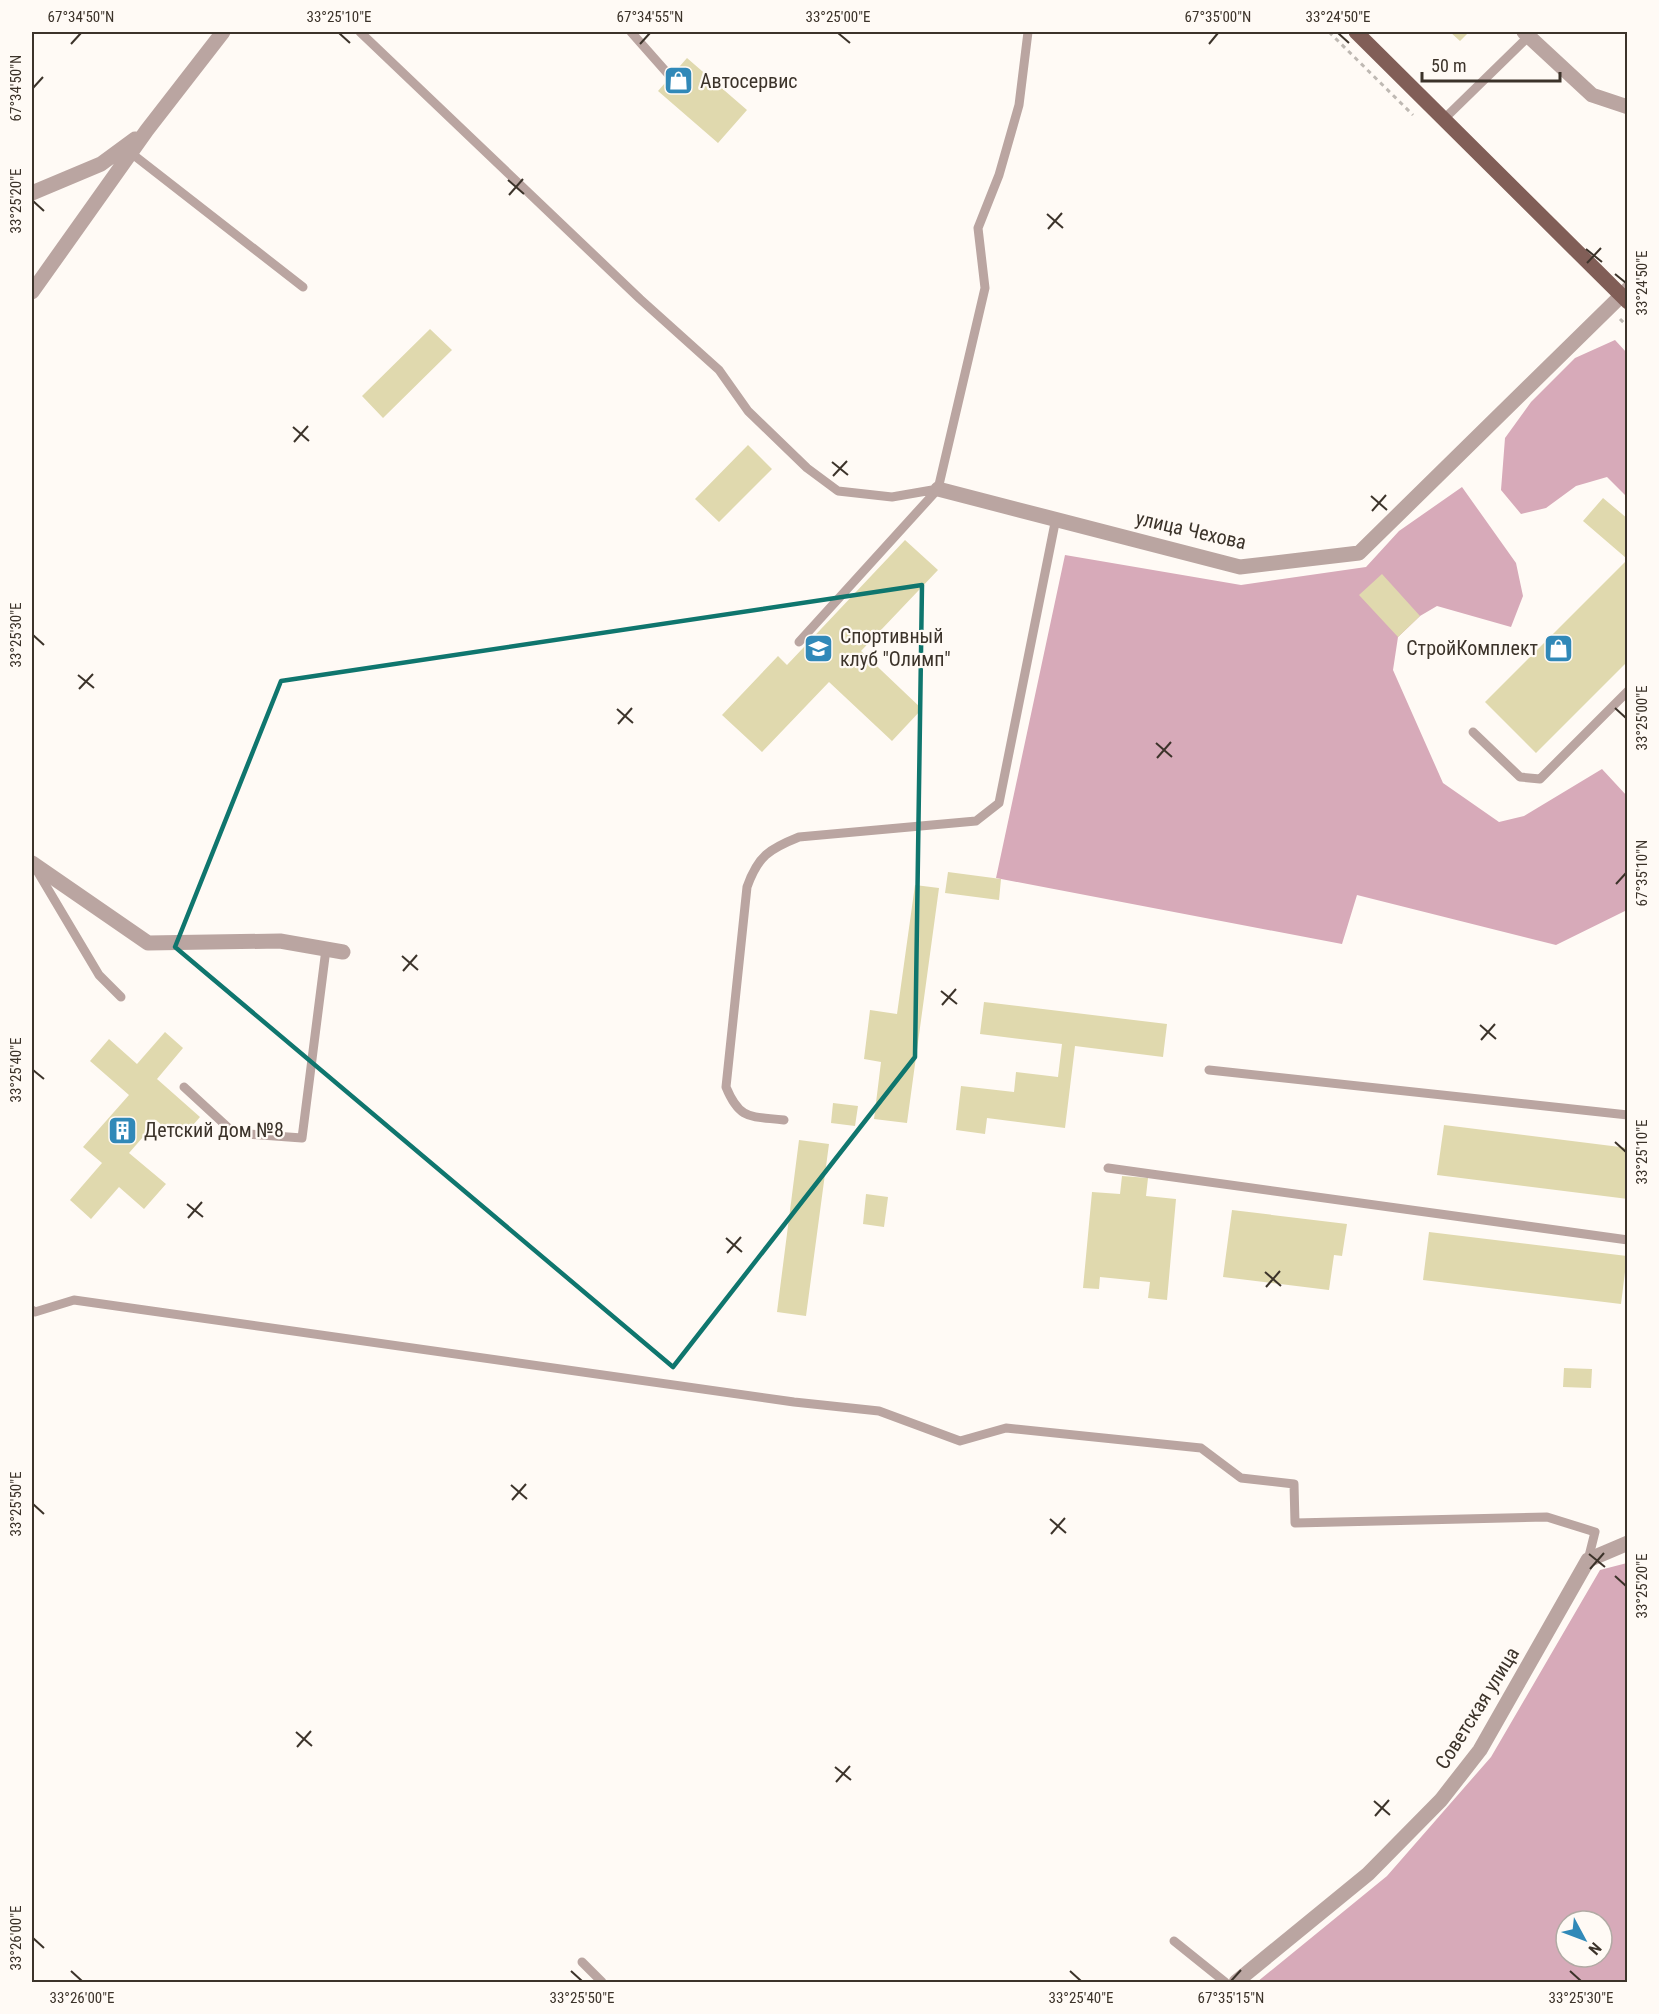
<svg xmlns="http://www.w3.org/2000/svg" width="1659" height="2014" viewBox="0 0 1659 2014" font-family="'Roboto Condensed',sans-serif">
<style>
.forest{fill:#d7aab9;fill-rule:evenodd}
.building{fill:#e0d9ae}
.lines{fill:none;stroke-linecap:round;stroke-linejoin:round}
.path{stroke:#bfb9b3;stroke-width:3;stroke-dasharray:4.5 4.5;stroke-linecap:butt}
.lane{stroke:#baa5a1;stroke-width:9}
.street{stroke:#baa5a1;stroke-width:15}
.primary{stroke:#815e57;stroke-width:15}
.marked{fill:none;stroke:#0f766e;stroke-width:4.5;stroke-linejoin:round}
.ticks{fill:none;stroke:#3c332a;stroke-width:2}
.labels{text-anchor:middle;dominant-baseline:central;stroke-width:4.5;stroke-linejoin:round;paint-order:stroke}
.poi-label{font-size:20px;fill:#3c332a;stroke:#fffaf5;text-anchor:start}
.street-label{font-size:20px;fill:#3c332a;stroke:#fffaf5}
.neatline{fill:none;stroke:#3c332a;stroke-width:2}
.ticks-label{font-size:15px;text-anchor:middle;fill:#3c332a}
</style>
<rect width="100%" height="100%" fill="#fffaf5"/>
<path class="forest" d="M 1615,340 L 1627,353 L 1627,497 L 1607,477 L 1576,486 L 1546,508 L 1521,514 L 1501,490 L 1505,438 L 1531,402 L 1575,358 Z
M 1462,487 L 1516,563 L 1523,596 L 1511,627 L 1437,606 L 1420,616 L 1398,637 L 1393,670 L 1443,783 L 1499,822 L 1524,816 L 1602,769 L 1627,796 L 1627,910 L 1556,945 L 1357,895 L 1342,944 L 996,878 L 1065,555 L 1241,585 L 1366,567 L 1399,531 Z
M 1627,1563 L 1627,1982 L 1257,1982 L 1387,1876 L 1491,1757 L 1600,1570 ZM 1566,1921 L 1602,1921 L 1602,1957 L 1566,1957 Z"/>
<path class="building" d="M 1450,32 L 1469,32 L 1460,41 Z
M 687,58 L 747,110 L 718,143 L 658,91 Z
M 430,329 L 452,350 L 383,418 L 362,396 Z
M 748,445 L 772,469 L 719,522 L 695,499 Z
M 1603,498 L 1628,519 L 1626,558 L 1583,521 Z
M 905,540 L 938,570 L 861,651 L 922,709 L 892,741 L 829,682 L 762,752 L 722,715 L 778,656 L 787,665 Z
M 1625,562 L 1628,565 L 1628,661 L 1536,753 L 1485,702 Z
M 1382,574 L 1420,616 L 1398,637 L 1359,595 Z
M 948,872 L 1001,879 L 999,900 L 945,893 Z
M 915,885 L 939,888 L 907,1123 L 874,1119 L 881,1062 L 864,1059 L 870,1010 L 897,1014 Z
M 984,1002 L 1167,1024 L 1163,1057 L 1075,1046 L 1065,1128 L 987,1118 L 985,1134 L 956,1130 L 961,1086 L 1014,1092 L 1016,1072 L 1058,1077 L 1062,1044 L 980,1034 Z
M 165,1032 L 183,1048 L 157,1079 L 200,1117 L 180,1140 L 157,1121 L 129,1153 L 166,1184 L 144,1209 L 119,1187 L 91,1219 L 70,1200 L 102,1163 L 83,1147 L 129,1095 L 90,1061 L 109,1039 L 137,1064 Z
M 833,1103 L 858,1106 L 855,1126 L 831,1123 Z
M 1444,1125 L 1628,1148 L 1628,1199 L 1437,1175 Z
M 799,1140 L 829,1144 L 806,1316 L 777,1312 Z
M 1122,1176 L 1148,1178 L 1146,1196 L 1176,1199 L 1167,1300 L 1148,1298 L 1150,1282 L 1100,1277 L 1099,1289 L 1083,1288 L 1092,1192 L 1120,1194 Z
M 866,1194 L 888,1197 L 884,1227 L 863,1224 Z
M 1232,1210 L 1347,1224 L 1342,1256 L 1334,1255 L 1329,1290 L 1223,1277 Z
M 1429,1232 L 1627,1256 L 1621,1304 L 1423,1280 Z
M 1564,1368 L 1592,1369 L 1591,1388 L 1563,1387 Z"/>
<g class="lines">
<path class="path" d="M 1329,32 L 1413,115
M 1620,319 L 1628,327"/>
<path class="lane" d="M 360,32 L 640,299 L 719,370 L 748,411 L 807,468 L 838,491 L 892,497 L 938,489
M 631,32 L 669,75
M 1444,119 L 1529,36
M 131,153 L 303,287
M 799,642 L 938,489 L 985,288 L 978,228 L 999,175 L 1019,105 L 1028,32
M 1473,732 L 1520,777 L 1540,779 L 1628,691
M 36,869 L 99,975 L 121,997
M 1209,1070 L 1628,1115
M 184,1087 L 234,1133 L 302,1138 L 326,949
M 784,1120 C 751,1116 740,1121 726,1087 L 747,887 C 758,856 769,849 799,837 L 976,821 L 999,803 L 1056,518
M 1108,1168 L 1628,1240
M 32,1310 L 35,1312 L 74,1300 L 794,1402 L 879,1411 L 960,1441 L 1006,1428 L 1201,1448 L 1241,1478 L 1294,1484 L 1295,1523 L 1547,1517 L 1595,1532 L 1588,1560
M 1174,1941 L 1225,1982
M 582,1962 L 602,1982"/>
<path class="street" d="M 1524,32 L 1592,95 L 1628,107
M 32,193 L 101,164 L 135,139
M 32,292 L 147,130 L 223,32
M 938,489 L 1240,567 L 1359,553 L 1628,289
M 32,863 L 148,943 L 280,941 L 343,952
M 1236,1982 L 1368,1874 L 1441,1800 L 1480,1750 L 1588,1560 L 1628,1543"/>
<path class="primary" d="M 1356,32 L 1628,302"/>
</g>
<path class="marked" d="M 922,585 L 915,1057 L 673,1367 L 175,947 L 281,681 Z"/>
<path class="ticks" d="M 339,33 L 350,43M 838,33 L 850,43M 1338,33 L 1349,43M 71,44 L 81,33M 640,44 L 650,33M 1209,44 L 1218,33M 33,88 L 43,77M 508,180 L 524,194M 509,195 L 523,179M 33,201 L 44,211M 1047,214 L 1063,228M 1048,229 L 1062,213M 1586,249 L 1602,262M 1587,263 L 1601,248M 1615,274 L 1626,283M 293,427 L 309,441M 294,442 L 308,426M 832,462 L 848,475M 833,476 L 847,461M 1371,496 L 1387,510M 1372,511 L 1386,495M 33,635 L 44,645M 78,675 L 94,688M 79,689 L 93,674M 1615,708 L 1626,718M 617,709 L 633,723M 618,724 L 632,708M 1156,743 L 1172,757M 1157,758 L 1171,742M 1616,884 L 1626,873M 402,956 L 418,970M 403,971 L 417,955M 941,991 L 957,1004M 942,1005 L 956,989M 1480,1025 L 1496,1039M 1481,1040 L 1495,1024M 33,1070 L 44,1079M 1615,1142 L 1626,1152M 187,1204 L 203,1217M 188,1218 L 202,1202M 726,1238 L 742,1252M 727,1253 L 741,1237M 1265,1272 L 1281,1286M 1266,1287 L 1280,1271M 511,1485 L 527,1499M 512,1500 L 526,1484M 33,1504 L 44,1514M 1050,1519 L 1066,1533M 1051,1534 L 1065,1518M 1589,1554 L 1605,1567M 1590,1569 L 1604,1553M 1615,1576 L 1626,1586M 296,1732 L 312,1746M 297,1747 L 311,1731M 835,1767 L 851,1780M 836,1782 L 850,1766M 1374,1801 L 1390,1815M 1375,1816 L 1389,1800M 33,1938 L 44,1948M 71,1971 L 82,1981M 571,1971 L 582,1981M 1070,1971 L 1081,1981M 1570,1971 L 1581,1981M 1231,1981 L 1241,1970"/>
<defs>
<symbol id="shop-square" viewBox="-11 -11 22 22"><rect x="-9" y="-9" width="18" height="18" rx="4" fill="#3189b8" stroke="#fffaf5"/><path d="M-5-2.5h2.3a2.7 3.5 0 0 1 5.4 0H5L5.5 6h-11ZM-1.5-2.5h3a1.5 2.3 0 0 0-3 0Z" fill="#fff"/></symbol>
<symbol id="school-square" viewBox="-11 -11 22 22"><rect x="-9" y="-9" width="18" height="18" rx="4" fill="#3189b8" stroke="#fffaf5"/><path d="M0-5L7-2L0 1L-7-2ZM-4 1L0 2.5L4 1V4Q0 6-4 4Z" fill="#fff"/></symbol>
<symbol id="building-square" viewBox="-11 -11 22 22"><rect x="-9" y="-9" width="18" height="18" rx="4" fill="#3189b8" stroke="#fffaf5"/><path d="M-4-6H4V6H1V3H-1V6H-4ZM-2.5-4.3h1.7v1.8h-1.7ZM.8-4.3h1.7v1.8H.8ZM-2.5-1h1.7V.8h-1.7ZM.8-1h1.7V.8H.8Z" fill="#fff"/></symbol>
</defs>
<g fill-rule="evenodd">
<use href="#shop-square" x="662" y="64" width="33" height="33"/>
<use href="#school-square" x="802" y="632" width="33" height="33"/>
<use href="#shop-square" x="1542" y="632" width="33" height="33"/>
<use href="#building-square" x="106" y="1114" width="33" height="33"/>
</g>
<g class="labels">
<g class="poi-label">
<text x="700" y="81">Автосервис</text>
<text x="840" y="636">Спортивный<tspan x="840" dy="23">клуб "Олимп"</tspan></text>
<text x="1538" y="648" text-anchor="end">СтройКомплект</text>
<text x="144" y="1130">Детский дом №8</text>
</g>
<g class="street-label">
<text transform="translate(1191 530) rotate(13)">улица Чехова</text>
<text transform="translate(1477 1708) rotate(-58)">Советская улица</text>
</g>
</g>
<rect width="1659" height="2014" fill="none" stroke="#fffaf5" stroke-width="66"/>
<g transform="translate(1584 1939) rotate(131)"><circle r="28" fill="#fffaf5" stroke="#b1aaa4" stroke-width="1.5"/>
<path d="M0-4.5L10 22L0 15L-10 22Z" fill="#3189b8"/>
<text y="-9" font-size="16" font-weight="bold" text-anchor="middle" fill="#3c332a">N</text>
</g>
<path d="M1422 72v9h138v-9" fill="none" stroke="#3c332a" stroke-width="3"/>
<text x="1431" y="72" font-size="18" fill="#3c332a" stroke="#fffaf5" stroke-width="4.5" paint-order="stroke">50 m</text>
<rect x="33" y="33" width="1593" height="1948" class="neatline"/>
<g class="ticks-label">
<text x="81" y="22">67°34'50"N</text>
<text x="339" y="22">33°25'10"E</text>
<text x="650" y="22">67°34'55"N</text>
<text x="838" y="22">33°25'00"E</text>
<text x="1218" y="22">67°35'00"N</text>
<text x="1338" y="22">33°24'50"E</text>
<text transform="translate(16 88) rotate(-90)" y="5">67°34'50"N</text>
<text transform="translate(16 201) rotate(-90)" y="5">33°25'20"E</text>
<text transform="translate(1642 283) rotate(-90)" y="5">33°24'50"E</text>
<text transform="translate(16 635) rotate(-90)" y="5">33°25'30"E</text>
<text transform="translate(1642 718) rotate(-90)" y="5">33°25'00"E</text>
<text transform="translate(1642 873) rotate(-90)" y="5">67°35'10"N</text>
<text transform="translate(16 1070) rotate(-90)" y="5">33°25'40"E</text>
<text transform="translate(1642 1152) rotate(-90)" y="5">33°25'10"E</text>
<text transform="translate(16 1504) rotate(-90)" y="5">33°25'50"E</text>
<text transform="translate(1642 1586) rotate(-90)" y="5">33°25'20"E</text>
<text transform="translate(16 1938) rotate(-90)" y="5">33°26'00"E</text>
<text x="82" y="2003">33°26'00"E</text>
<text x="582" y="2003">33°25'50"E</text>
<text x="1081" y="2003">33°25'40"E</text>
<text x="1231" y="2003">67°35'15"N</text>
<text x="1581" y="2003">33°25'30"E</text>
</g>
</svg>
